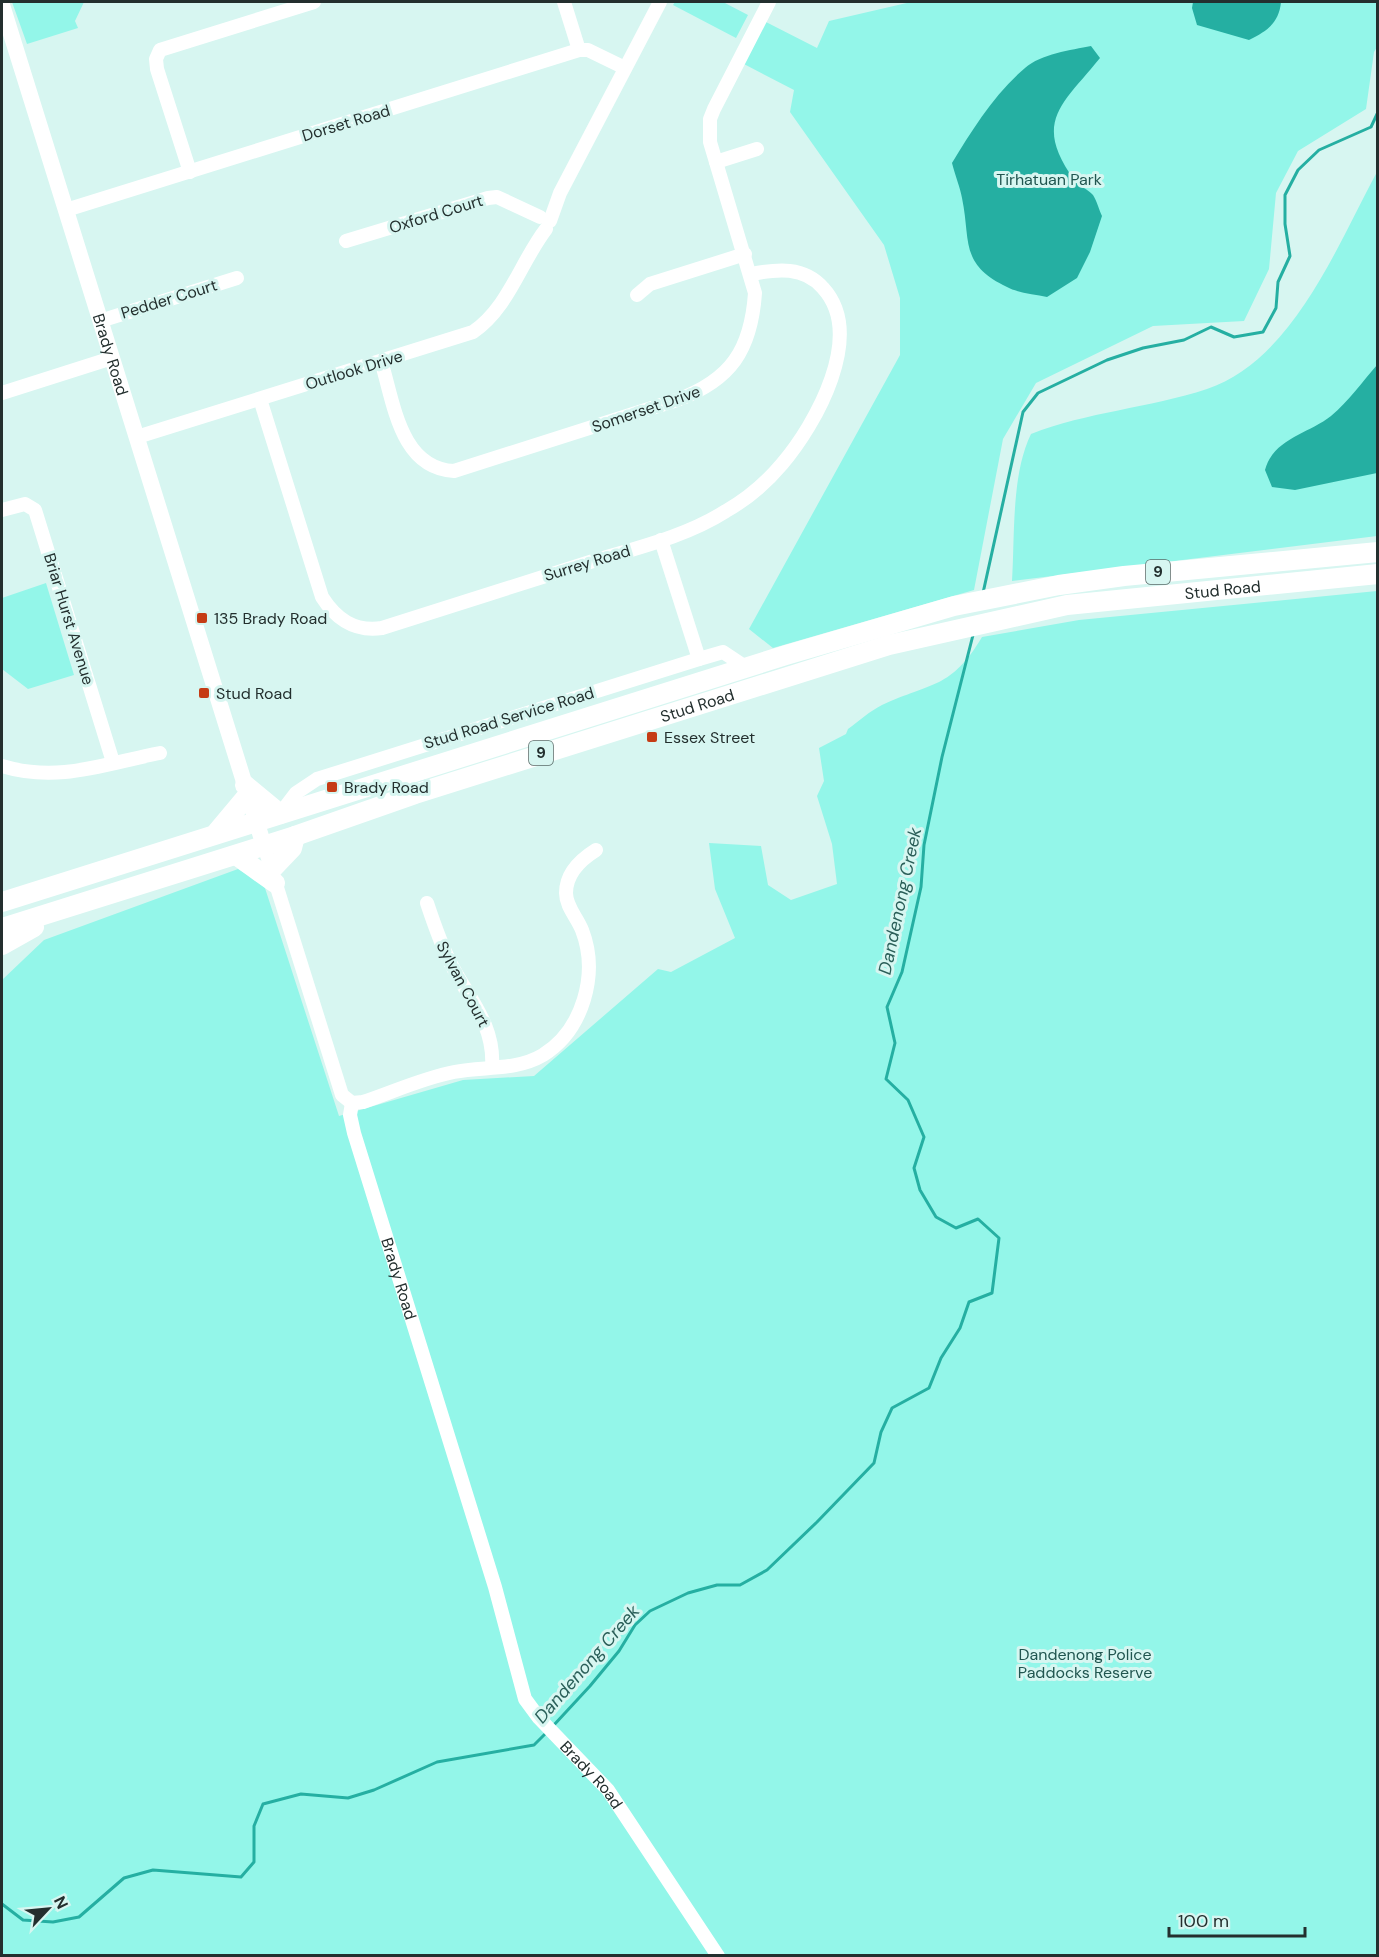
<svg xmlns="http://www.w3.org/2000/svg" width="1379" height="1957" viewBox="0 0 1379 1957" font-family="'DM Sans',sans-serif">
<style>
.green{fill:#93f6e9}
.water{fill:#25afa2}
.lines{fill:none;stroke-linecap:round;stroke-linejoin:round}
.stream{stroke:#25afa2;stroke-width:3}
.minor{stroke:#fff;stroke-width:14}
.major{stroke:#fff;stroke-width:16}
.highway{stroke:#fff;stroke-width:20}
.poi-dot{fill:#c53c15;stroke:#d7f6f1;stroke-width:2}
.labels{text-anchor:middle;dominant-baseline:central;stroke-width:6;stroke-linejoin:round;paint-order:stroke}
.shield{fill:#d7f6f1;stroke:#596b68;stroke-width:1.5}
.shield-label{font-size:15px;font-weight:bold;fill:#232f2e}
.street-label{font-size:16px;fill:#232f2e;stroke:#d7f6f1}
.park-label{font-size:16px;fill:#215650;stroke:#d7f6f1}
.poi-label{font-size:16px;fill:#232f2e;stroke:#d7f6f1;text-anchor:start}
.water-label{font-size:18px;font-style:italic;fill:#2b5f59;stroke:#d7f6f1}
</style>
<rect width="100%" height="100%" fill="#d7f6f1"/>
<path class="green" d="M 12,2 L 84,2 L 75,21 L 78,28 L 27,44 Z
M 675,2 L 723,2 L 748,15 L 736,38 L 673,5 Z
M 911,2 L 1377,2 L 1377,47 L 1374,52 L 1366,109 L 1298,151 L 1276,193 L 1269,269 L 1244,321 L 1153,326 L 1036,383 L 1003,439 L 974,590 L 773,648 L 749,629 L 900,355 L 900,298 L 884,245 L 790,112 L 794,90 L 742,63 L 764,21 L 817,48 L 829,21 Z
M 1377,172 L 1377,536 L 1012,581 C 1015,536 1011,475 1031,434 C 1087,412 1149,408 1207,389 C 1292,361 1337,246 1377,172 Z
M 46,583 L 74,675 L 28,689 L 2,669 L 2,598 Z
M 1377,591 L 1377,1955 L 2,1956 L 2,980 L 44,940 L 238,869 L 264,885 L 339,1116 L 463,1080 L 534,1076 L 658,969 L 671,972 L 735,938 L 715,889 L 709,843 L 761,846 L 768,885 L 791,900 L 837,884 L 832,844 L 817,796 L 824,781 L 819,748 L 846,734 L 848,729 C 859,721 870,711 882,705 C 932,682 951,689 982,637 L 1079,620 Z"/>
<path class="water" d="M 1193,2 L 1281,2 C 1279,23 1267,31 1249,40 L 1197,25 L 1192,8 Z
M 1091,46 L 1100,58 C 1062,105 1032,122 1075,181 C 1080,187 1088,189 1093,195 C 1097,201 1099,210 1102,216 L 1090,252 L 1077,278 L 1047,297 C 1034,294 1018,293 1007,287 C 959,264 971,241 962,198 C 960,187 955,175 952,163 C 972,130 995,93 1025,68 C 1041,54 1071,50 1091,46 Z
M 1377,365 L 1377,473 L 1295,490 L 1272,487 L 1265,470 C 1273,439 1308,434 1331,416 C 1349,401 1362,382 1377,365 Z"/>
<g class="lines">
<path class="stream" d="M 983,593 L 1023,412 L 1038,393 L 1107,360 L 1143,348 L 1184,340 L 1211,327 L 1234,337 L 1263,332 L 1276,308 L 1278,282 L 1290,256 L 1285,224 L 1285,195 L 1298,170 L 1319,150 L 1371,127 L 1378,112
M 553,1726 L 590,1686 L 619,1651 L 635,1625 L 650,1611 L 688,1593 L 717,1585 L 740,1585 L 767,1570 L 817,1522 L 874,1463 L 881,1432 L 892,1408 L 929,1388 L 941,1358 L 960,1328 L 969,1302 L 992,1293 L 999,1238 L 978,1219 L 956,1228 L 936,1217 L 920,1190 L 914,1168 L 924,1137 L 908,1100 L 886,1079 L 895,1043 L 887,1007 L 902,972 L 921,887 L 924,845 L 942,757 L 973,635
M 2,1904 L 23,1920 L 53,1922 L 79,1917 L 124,1878 L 153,1870 L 241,1877 L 254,1862 L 254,1826 L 263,1804 L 301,1794 L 348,1798 L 374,1790 L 437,1762 L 534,1745 L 546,1733"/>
<g class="minor">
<path d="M 564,2 L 579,50"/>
<path d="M 716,162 L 757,149"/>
<path d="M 190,172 L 157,69 L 156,59 L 160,50 L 314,2"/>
<path d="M 66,210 L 579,50 L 588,50 L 625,68"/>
<path d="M 550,221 L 560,193 L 660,2"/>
<path d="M 346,241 L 488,198 L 497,197 L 540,217"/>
<path d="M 637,295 L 650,284 L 745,254"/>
<path d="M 100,321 L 237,278"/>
<path d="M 381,361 C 394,403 400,468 454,471 L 677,400 C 731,380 751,350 755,293 L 710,142 L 710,119 L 714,109 L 769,2"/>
<path d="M 2,393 L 112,358"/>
<path d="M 260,399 L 322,597 C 336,619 354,632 382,628 C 451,606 521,584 590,562 C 636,548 685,537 726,511 C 747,499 766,483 782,464 C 816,424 866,335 823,288 C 804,266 777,269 751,274"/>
<path d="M 137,437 L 473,332 C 509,307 520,263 546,229"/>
<path d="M 2,510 L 25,504 L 35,510 L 113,762"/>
<path d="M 661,540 L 699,659"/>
<path d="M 2,766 C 58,783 104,764 160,753"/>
<path d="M 280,814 L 296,793 L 317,779 L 699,659 L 723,652 L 747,668"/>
<path d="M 264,846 L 342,1095 L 352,1103"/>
<path d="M 427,903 C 434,924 441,945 451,964 C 469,999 495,1025 492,1067"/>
<path id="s1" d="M 352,1103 L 350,1115 L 354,1133 L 495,1587 L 525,1699 L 539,1718 L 608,1790 L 718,1956"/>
<path d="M 352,1103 L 363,1102 C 393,1092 423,1078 454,1072 C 484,1066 516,1071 543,1055 C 583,1030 599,974 582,930 C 577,917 566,907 566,893 C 566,873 580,860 596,850"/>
</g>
<path class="major" id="s2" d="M 2,5 L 264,846"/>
<g class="highway">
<path d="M 245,785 L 280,814"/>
<path d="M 217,832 L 248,795"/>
<path d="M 236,855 L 275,883"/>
<path d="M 271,870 L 292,848 L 295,836"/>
<path d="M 2,902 L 786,655 L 954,606 L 1059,585 L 1124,576 L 1378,552"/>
<path id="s3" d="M 2,928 L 295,836 L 415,794 L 889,645 L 1067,605 L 1378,574"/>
<path d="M 2,945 L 34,927"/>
</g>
</g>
<g class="poi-dot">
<rect x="196" y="612" width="12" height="12" rx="3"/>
<rect x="198" y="687" width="12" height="12" rx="3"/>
<rect x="646" y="731" width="12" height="12" rx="3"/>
<rect x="326" y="781" width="12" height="12" rx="3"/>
</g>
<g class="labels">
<g class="shield">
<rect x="1146" y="560" width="24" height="24" rx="4.5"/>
<rect x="529" y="741" width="24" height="24" rx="4.5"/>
</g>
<g class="shield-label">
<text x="1158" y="572">9</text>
<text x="541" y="753">9</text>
</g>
<g class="street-label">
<text transform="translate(346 123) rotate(-17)">Dorset Road</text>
<text transform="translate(436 214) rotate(-17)">Oxford Court</text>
<text transform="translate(169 299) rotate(-17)">Pedder Court</text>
<text stroke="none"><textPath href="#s2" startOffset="366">Brady Road</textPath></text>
<text transform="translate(354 370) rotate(-17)">Outlook Drive</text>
<text transform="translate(646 409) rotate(-19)">Somerset Drive</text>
<text transform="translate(587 563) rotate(-17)">Surrey Road</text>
<text stroke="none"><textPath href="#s3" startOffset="1270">Stud Road</textPath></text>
<text transform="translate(69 619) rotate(73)">Briar Hurst Avenue</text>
<text stroke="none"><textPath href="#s3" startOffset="730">Stud Road</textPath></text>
<text transform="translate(509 718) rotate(-17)">Stud Road Service Road</text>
<text transform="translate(463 984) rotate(62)">Sylvan Court</text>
<text stroke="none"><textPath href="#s1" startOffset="183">Brady Road</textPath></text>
<text stroke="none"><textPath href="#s1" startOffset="723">Brady Road</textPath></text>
</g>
<g class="park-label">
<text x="1049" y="179">Tirhatuan Park</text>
<text x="1085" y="1654">Dandenong Police<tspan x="1085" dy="18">Paddocks Reserve</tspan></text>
</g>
<g class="poi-label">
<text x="214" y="618">135 Brady Road</text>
<text x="216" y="693">Stud Road</text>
<text x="664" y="737">Essex Street</text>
<text x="344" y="787">Brady Road</text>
</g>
<g class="water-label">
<text transform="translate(900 901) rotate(-78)">Dandenong Creek</text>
<text transform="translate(587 1664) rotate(-49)">Dandenong Creek</text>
</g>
</g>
<rect width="1379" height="1957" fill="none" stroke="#232f2e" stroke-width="6"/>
<g transform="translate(48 1909) rotate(64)" stroke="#d7f6f1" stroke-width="4.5" paint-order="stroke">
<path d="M0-4.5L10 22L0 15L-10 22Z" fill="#232f2e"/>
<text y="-9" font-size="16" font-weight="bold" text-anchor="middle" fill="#232f2e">N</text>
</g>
<path d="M1169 1927v9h136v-9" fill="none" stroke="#232f2e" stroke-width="3"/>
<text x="1178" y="1927" font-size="18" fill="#232f2e" stroke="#d7f6f1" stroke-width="4.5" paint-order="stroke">100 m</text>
</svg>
